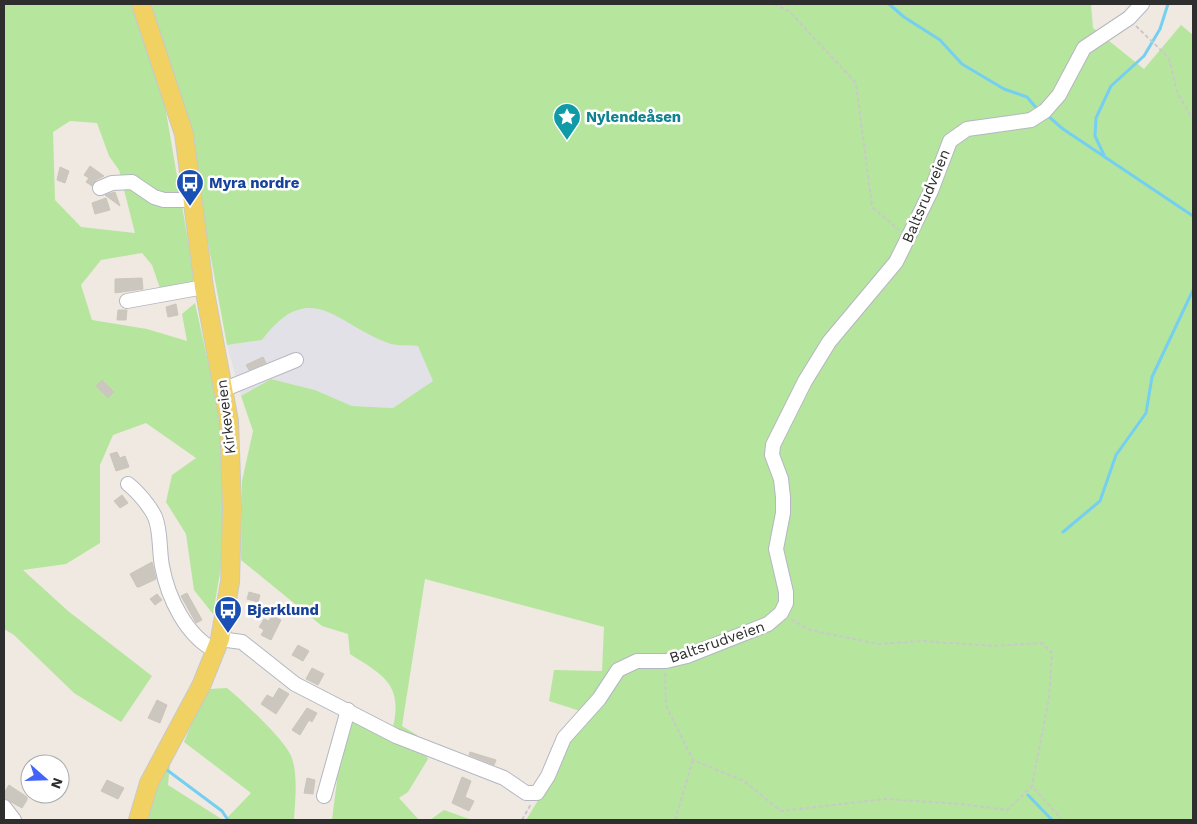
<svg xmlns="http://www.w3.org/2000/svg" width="1197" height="824" viewBox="0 0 1197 824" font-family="'Work Sans',sans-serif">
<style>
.industrial{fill:#e3e1e8}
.green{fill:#b6e59e;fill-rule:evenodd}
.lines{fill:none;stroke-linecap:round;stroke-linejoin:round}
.stream{stroke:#75cff0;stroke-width:3}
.building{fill:#cbc7bf;stroke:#cbc5ba}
.minor-casing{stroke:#b4b7c1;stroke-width:16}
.major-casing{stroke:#c9c9c9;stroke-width:20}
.path{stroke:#c9c9c9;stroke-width:2;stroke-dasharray:4 2.5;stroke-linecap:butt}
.minor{stroke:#fff;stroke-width:14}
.major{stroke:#f2d163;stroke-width:18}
.labels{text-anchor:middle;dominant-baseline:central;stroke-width:5;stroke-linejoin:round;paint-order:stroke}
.culture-label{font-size:15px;font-weight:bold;fill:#0d838f;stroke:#fff;text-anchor:start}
.transit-label{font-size:15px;font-weight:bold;fill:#164399;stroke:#fff;text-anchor:start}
.street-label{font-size:15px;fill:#2e2e2e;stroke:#fff}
</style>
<rect width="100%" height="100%" fill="#efe9e1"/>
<path class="industrial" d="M 299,307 L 322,308 L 392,344 L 418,346 L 434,381 L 393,408 L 352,406 L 315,390 L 271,379 L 241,396 L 227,345 L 262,340 L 273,325 Z"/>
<path class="green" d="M 4,4 L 132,4 L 163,94 L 195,282 L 161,291 L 152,265 L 142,253 L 101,260 L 81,285 L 92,320 L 147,329 L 187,341 L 182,314 L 195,303 L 223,430 L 224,490 L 221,567 L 213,614 L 194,590 L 186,534 L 166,502 L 172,475 L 196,458 L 146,423 L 113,435 L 100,465 L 100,543 L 66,564 L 23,570 L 68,611 L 152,676 L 121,722 L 74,693 L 14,635 L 4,629 ZM 70,121 L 97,123 L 109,156 L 119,170 L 135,233 L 81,227 L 55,200 L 53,132 Z
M 151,4 L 1091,4 L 1093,28 L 1144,69 L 1181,25 L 1193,35 L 1193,820 L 526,820 L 545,789 L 580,711 L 549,701 L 554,670 L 602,671 L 604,627 L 425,579 L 402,726 L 417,735 L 428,759 L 408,792 L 399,798 L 419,820 L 332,820 L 337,781 L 325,764 L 344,712 L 393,727 C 403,684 383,675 350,654 L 348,634 L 322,626 L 241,560 L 242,481 L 253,431 L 241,396 L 271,379 L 315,390 L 352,406 L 393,408 L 433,381 L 418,346 C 410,345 399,346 391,344 C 338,326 311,275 262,340 L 227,345 L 205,226 Z
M 227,688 C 244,702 278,734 289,752 C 299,768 295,802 294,820 L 225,820 L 251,793 L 184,742 L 200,703 L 209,689 Z
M 170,763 L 168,785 L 223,820 L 143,820 L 155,784 Z
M 444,810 L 472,820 L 473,820 L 430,820 Z"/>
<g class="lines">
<path class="stream" d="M 889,4 L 904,17 L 940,40 L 962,64 L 1004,89 L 1027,97 L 1038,110
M 1048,116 L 1063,129 L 1193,216
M 1104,155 L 1095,136 L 1096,118 L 1111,86 L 1144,56 L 1160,29 L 1168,4
M 1063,532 L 1100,501 L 1116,455 L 1146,413 L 1152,377 L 1193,290
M 167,770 L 222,811 L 228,820
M 1028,795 L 1052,820"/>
</g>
<path class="building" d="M 90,166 L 104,176 L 96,180 L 92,186 L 86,182 L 89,178 L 84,175 Z
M 60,167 L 69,171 L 65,183 L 57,180 Z
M 115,192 L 120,206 L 105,195 Z
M 106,198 L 110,210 L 95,214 L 92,203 Z
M 142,278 L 143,289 L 115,293 L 115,279 Z
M 176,304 L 178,315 L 168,317 L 166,307 Z
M 118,310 L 127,310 L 126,320 L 117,320 Z
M 263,357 L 266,363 L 249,370 L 246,365 Z
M 102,380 L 114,392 L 108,398 L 96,386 Z
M 117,452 L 120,458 L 125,456 L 129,467 L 116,471 L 110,454 Z
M 122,495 L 128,503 L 120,508 L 114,501 Z
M 152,562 L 156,579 L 139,587 L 137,587 L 130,574 Z
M 249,592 L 260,595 L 258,602 L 247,599 Z
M 187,593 L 202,620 L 196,623 L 181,596 Z
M 157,594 L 162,600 L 155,605 L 150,599 Z
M 272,615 L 281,620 L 271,640 L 261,635 L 264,630 L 259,627 L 264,619 L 269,621 Z
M 298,645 L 309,651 L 303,661 L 292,655 Z
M 312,668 L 324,674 L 318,685 L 306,679 Z
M 279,688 L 289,694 L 276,714 L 261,704 L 267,695 L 273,698 Z
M 157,700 L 167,705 L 160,723 L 148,718 Z
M 307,708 L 317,713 L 312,722 L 309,720 L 300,735 L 292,730 Z
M 470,752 L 496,760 L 494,765 L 469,755 Z
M 462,777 L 471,781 L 465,797 L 474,801 L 469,811 L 452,803 Z
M 307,778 L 315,780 L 313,794 L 304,793 Z
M 107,780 L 124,788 L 118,799 L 101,791 Z
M 9,785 L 27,797 L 27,800 L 22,808 L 4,798 L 4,793 Z"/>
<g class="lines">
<defs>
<path id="minor" d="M 100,188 L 112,183 L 132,182 L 154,197 L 164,200 L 193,200
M 127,301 L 204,287
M 225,389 L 296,360
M 128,484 C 137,491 150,506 155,517 C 161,531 159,551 162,566 C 168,598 186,636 216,651
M 220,639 L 242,642 L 295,684 L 396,736 L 504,778 L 526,793 L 537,793 L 548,776 L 564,738 L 599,699 L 618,670 L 637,661 L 666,661 L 687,656 L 768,624 L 781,613 L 786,603 L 786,592 L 776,549 L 783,513 L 783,497 L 781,479 L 772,455 L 773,445 L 805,381 L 829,342 L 896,262 L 931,191 L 950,141 L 967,129 L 1031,120 L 1045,111 L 1059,95 L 1084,48 L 1129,18 L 1142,4
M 324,796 L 348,710
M 4,807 L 14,820"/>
<path id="major" d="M 138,820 L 149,783 L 201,686 L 220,639 L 230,582 L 232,508 L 229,421 L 204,287 L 184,134 L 141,4"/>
</defs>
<use href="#minor" class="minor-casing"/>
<use href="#major" class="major-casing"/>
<path class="path" d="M 774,4 L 789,11 L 856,83 L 872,207 L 899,230
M 1136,26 L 1169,58 L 1177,92 L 1193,119
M 791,619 L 810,630 L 878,644 L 922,641 L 994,646 L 1042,643 L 1052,653 L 1049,698 L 1032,786
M 665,673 L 666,706 L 693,760 L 744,781 L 781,811 L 886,799 L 961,804 L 1007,810 L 1032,786 L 1062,820
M 522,820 L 531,804
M 675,820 L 693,760"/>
<use href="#minor" class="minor"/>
<use href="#major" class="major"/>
</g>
<defs>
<symbol id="sight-pin" viewBox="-11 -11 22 30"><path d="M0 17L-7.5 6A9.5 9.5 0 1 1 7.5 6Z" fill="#0f9aa8" stroke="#fff"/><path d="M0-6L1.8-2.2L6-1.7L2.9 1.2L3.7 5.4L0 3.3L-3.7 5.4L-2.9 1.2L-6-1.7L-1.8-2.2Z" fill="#fff"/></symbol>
<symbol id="bus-pin" viewBox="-11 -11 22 30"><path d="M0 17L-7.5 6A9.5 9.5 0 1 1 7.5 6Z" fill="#1a4fb4" stroke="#fff"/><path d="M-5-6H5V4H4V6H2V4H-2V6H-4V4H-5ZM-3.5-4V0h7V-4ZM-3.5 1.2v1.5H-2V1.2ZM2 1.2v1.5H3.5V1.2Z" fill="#fff"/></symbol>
</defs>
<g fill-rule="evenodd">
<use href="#sight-pin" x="551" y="101" width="32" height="43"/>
<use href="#bus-pin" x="174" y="167" width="32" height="43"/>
<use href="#bus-pin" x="212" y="594" width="32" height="43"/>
</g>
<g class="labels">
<g class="culture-label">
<text x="586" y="117">Nylendeåsen</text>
</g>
<g class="transit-label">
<text x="209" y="183">Myra nordre</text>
<text x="247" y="610">Bjerklund</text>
</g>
<g class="street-label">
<text transform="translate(926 196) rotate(-67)">Baltsrudveien</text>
<text transform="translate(226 417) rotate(-97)">Kirkeveien</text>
<text transform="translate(717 642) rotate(-19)">Baltsrudveien</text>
</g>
</g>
<rect width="1197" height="824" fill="none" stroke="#2e2e2e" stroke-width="10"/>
<g transform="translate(45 779) rotate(110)"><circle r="24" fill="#ffffff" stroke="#ababab"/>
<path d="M0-4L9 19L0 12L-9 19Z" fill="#4264fb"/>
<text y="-8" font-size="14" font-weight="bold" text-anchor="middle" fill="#2e2e2e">N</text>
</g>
</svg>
